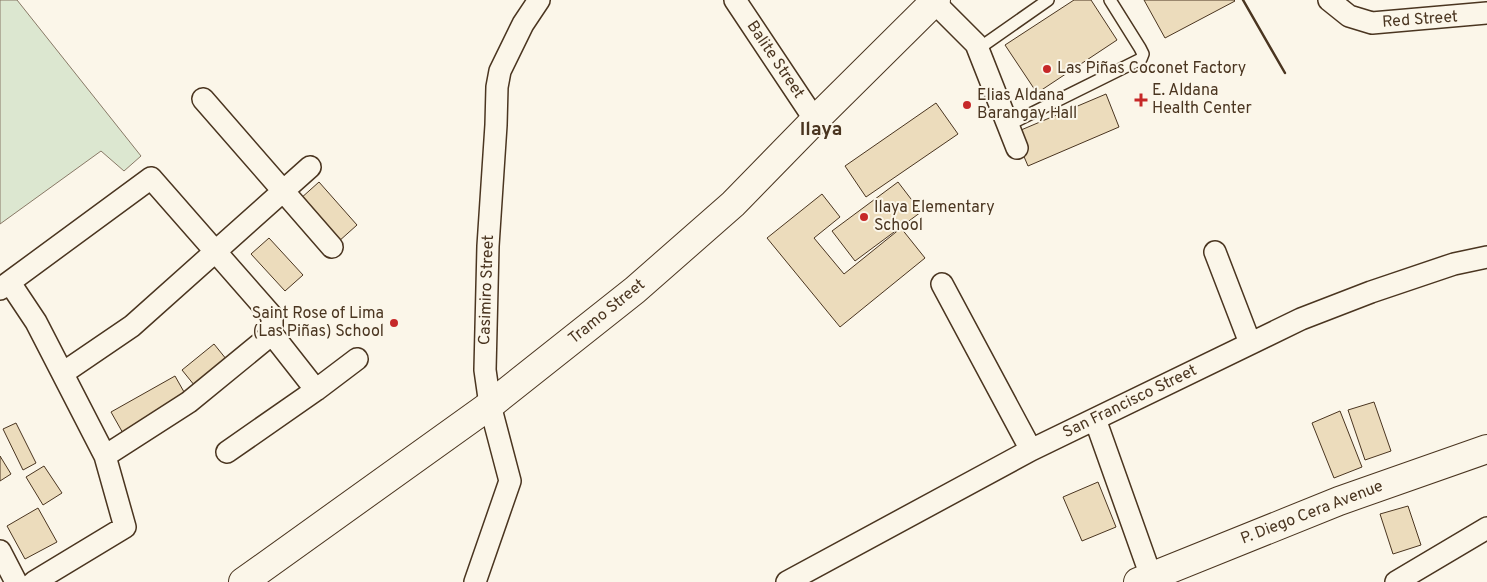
<svg xmlns="http://www.w3.org/2000/svg" width="1487" height="582" viewBox="0 0 1487 582" font-family="Overpass,sans-serif">
<style>
.green{fill:#dce7d0;stroke:#887966}
.building{fill:#ecdcbc;stroke:#4a3520}
.lines{fill:none;stroke-linecap:round;stroke-linejoin:round}
.lane-casing{stroke:#4a3520;stroke-width:14}
.street-casing{stroke:#4a3520;stroke-width:24}
.secondary-casing{stroke:#4a3520;stroke-width:30}
.lane{stroke:#fbf6e9;stroke-width:11}
.street{stroke:#fbf6e9;stroke-width:21}
.secondary{stroke:#fbf6e9;stroke-width:28}
.wall{stroke:#4a3520;stroke-width:2.5}
.poi-dot{fill:#c62828;stroke:#fbf6e9;stroke-width:2}
.labels{text-anchor:middle;dominant-baseline:central;stroke-width:4;stroke-linejoin:round;paint-order:stroke}
.street-label{font-size:16px;fill:#4a3520;stroke:#fbf6e9}
.poi-label{font-size:16px;fill:#4a3520;stroke:#fbf6e9;text-anchor:start}
.quarter-label{font-size:19px;font-weight:bold;fill:#4a3520;stroke:#fbf6e9}
</style>
<rect width="100%" height="100%" fill="#fbf6e9"/>
<path class="green" d="M 0,0 L 17,0 L 141,156 L 124,171 L 101,151 L 0,224 Z"/>
<path class="building" d="M 1074,0 L 1091,0 L 1117,40 L 1037,93 L 1005,45 Z
M 1144,0 L 1234,0 L 1235,1 L 1165,38 Z
M 1106,94 L 1119,127 L 1028,166 L 1014,133 Z
M 936,103 L 958,134 L 866,197 L 845,166 Z
M 319,182 L 357,225 L 338,242 L 300,199 Z
M 898,182 L 921,212 L 855,261 L 832,231 Z
M 822,194 L 840,217 L 814,238 L 844,274 L 901,228 L 925,258 L 840,327 L 767,238 Z
M 269,238 L 303,275 L 285,291 L 251,254 Z
M 214,344 L 231,365 L 199,391 L 182,370 Z
M 175,376 L 188,399 L 124,435 L 111,412 Z
M 1374,402 L 1391,451 L 1365,460 L 1348,410 Z
M 1340,411 L 1362,467 L 1334,478 L 1312,423 Z
M 16,423 L 36,463 L 23,470 L 3,429 Z
M 0,456 L 11,474 L 0,481 Z
M 44,466 L 62,493 L 43,505 L 26,477 Z
M 1098,482 L 1116,527 L 1082,541 L 1063,497 Z
M 1408,506 L 1421,545 L 1393,554 L 1380,514 Z
M 38,508 L 57,542 L 25,559 L 7,526 Z"/>
<g class="lines">
<defs>
<path id="lane" d="M 978,49 L 1048,0
M 1008,125 L 1141,59 L 1143,54 L 1140,48 L 1110,0"/>
<path id="street" d="M 735,0 L 815,120
M 1329,0 L 1349,16 L 1372,23 L 1487,13
M 934,2 L 976,44 L 1017,148
M 203,99 L 332,247
M 1215,252 L 1250,343
M 10,283 L 36,322 L 105,456 L 125,527 L 34,582
M 942,284 L 1031,450
M 0,289 L 151,178 L 272,316 L 272,334 L 316,390 L 227,452
M 63,373 L 132,326 L 310,167
M 316,390 L 357,359
M 1095,419 L 1153,582
M 105,456 L 189,402 L 272,334
M 0,551 L 16,582
M 475,582 L 510,481 L 490,405 L 485,370 L 488,246 L 496,125 L 497,87 L 500,71 L 523,24 L 539,0
M 787,582 L 1031,450 L 1301,319 L 1371,292 L 1454,264 L 1487,257
M 1396,582 L 1487,528"/>
<path id="secondary" d="M 243,582 L 490,405 L 635,290 L 733,204 L 815,120 L 936,0
M 1138,582 L 1339,501 L 1487,449"/>
</defs>
<use href="#lane" class="lane-casing"/>
<use href="#street" class="street-casing"/>
<use href="#secondary" class="secondary-casing"/>
<use href="#lane" class="lane"/>
<use href="#street" class="street"/>
<use href="#secondary" class="secondary"/>
<path class="wall" d="M 1243,0 L 1285,73"/>
</g>
<g class="poi-dot">
<circle cx="1047" cy="69" r="5"/>
<path d="M1138.5 92.5h5v5h5v5h-5v5h-5v-5h-5v-5h5z"/>
<circle cx="967" cy="105" r="5"/>
<circle cx="864" cy="217" r="5"/>
<circle cx="394" cy="323" r="5"/>
</g>
<g class="labels">
<g class="street-label">
<text transform="translate(1420 20) rotate(-4)">Red Street</text>
<text transform="translate(775 60) rotate(56)">Balite Street</text>
<text transform="translate(487 290) rotate(-88)">Casimiro Street</text>
<text transform="translate(607 312) rotate(-39)">Tramo Street</text>
<text transform="translate(1130 402) rotate(-26)">San Francisco Street</text>
<text transform="translate(1312 513) rotate(-21)">P. Diego Cera Avenue</text>
</g>
<g class="poi-label">
<text x="1057" y="69">Las Piñas Coconet Factory</text>
<text x="1152" y="91">E. Aldana<tspan x="1152" dy="18">Health Center</tspan></text>
<text x="977" y="96">Elias Aldana<tspan x="977" dy="18">Barangay Hall</tspan></text>
<text x="874" y="208">Ilaya Elementary<tspan x="874" dy="18">School</tspan></text>
<text x="384" y="314" text-anchor="end">Saint Rose of Lima<tspan x="384" dy="18">(Las Piñas) School</tspan></text>
</g>
<g class="quarter-label">
<text x="821" y="130">Ilaya</text>
</g>
</g>
</svg>
